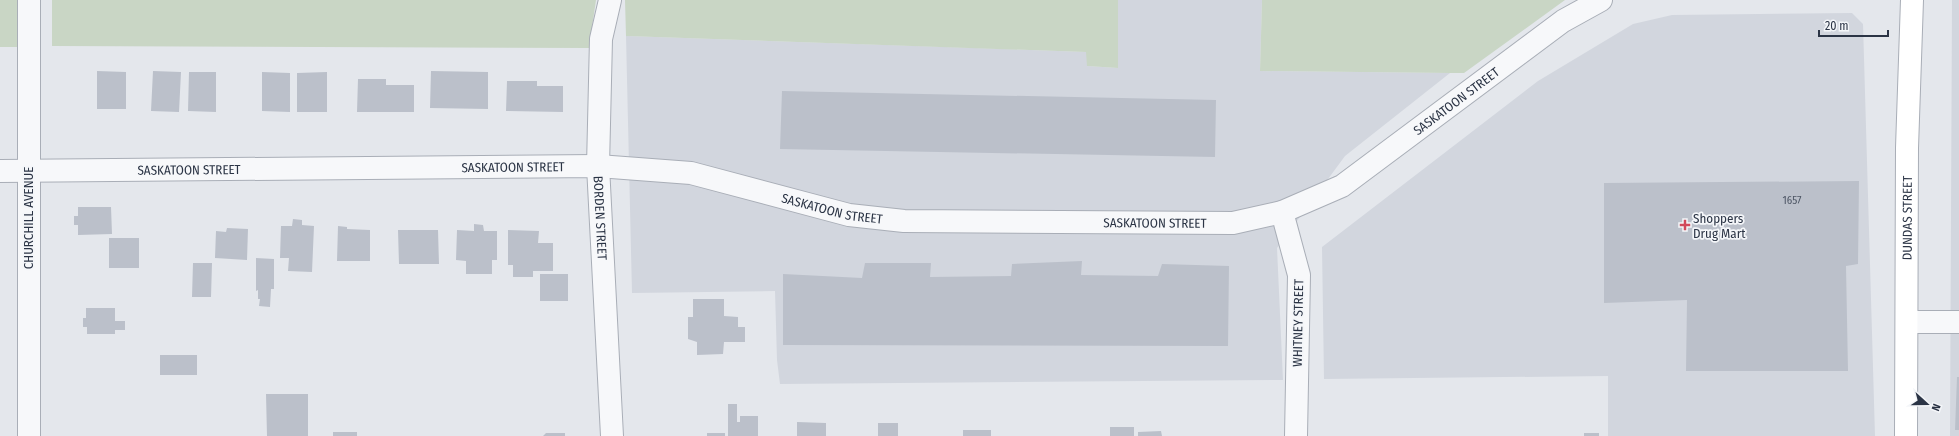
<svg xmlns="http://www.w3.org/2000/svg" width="1959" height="436" viewBox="0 0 1959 436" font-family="'Fira Sans Condensed',sans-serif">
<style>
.built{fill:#d2d6de}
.green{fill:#c9d6c5}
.building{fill:#bbc0ca}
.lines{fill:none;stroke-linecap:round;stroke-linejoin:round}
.minor-casing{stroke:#a9aeb7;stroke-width:24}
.tertiary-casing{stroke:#a9aeb7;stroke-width:24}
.secondary-casing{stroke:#a9aeb7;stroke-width:24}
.minor{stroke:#f7f8fa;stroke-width:22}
.tertiary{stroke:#f7f8fa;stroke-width:22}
.secondary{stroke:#fff;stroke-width:22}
.poi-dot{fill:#d1495b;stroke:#f4f6f9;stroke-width:1.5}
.labels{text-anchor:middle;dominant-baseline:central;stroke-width:3.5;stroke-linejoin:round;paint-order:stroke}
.number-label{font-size:11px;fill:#4f5766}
.street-label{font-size:13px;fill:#2b3445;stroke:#f4f6f9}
.poi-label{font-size:13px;fill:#2b3445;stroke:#f4f6f9;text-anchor:start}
</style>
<rect width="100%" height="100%" fill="#e4e7ec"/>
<path class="built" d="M 1118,0 L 1262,0 L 1260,71 L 1450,73 L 1345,156 L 1277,248 L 1283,380 L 780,384 L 777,360 L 775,291 L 632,293 L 626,36 L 1087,52 L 1087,66 L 1118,68 Z
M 1952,0 L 1959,0 L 1959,436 L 1950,436 Z
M 1852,13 L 1863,24 L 1875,436 L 1608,436 L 1608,376 L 1324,379 L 1322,247 L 1538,81 L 1633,24 L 1672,15 Z"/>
<path class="green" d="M 0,0 L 22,0 L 22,47 L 0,47 Z
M 52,0 L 596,0 L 589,48 L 52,46 Z
M 625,0 L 1118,0 L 1118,68 L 1087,66 L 1086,52 L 626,36 Z
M 1262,0 L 1565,0 L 1464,73 L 1450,73 L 1260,71 Z"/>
<path class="building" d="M 97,71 L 126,72 L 126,109 L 97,109 Z
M 153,71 L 181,72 L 179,112 L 151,111 Z
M 431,71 L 488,72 L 488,109 L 430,108 Z
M 189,72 L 216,72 L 216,112 L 188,111 Z
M 262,72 L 290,73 L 290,112 L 262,111 Z
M 327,72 L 327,112 L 297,112 L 297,73 Z
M 358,79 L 386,79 L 386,85 L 414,85 L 414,112 L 357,112 Z
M 507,81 L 537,81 L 537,86 L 563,86 L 563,112 L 506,111 Z
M 782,91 L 1216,100 L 1215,157 L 780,149 Z
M 1859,181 L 1858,264 L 1846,266 L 1848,371 L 1686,371 L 1687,300 L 1604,303 L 1604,183 Z
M 78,207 L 111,207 L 112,234 L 78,235 L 78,225 L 74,225 L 74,216 L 78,216 Z
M 293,219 L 302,220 L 302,225 L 314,226 L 312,272 L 288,271 L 289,258 L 280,258 L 281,226 L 292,226 Z
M 474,224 L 483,225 L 484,231 L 497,231 L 497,260 L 492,260 L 492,274 L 466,274 L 466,261 L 456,260 L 457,230 L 474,231 Z
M 338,226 L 347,227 L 347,229 L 370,230 L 370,261 L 337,261 Z
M 227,228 L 248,229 L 247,260 L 215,258 L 216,231 L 226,232 Z
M 398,230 L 438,230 L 439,264 L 399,264 Z
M 508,230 L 539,231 L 538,243 L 553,243 L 553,271 L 533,271 L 533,277 L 513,277 L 513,265 L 508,265 Z
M 109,238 L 139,238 L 139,268 L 109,268 Z
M 256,258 L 274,259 L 274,289 L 271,289 L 270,307 L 259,306 L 260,299 L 258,299 L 258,290 L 256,291 Z
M 1082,261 L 1081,275 L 1158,276 L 1162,264 L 1229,266 L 1228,346 L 783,345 L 783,274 L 862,278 L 865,263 L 931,263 L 930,277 L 1011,276 L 1012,264 Z
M 193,263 L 212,263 L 211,297 L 192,297 Z
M 540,274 L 568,274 L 568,301 L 540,301 Z
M 693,299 L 724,299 L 724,316 L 738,317 L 738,327 L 745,327 L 745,342 L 724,342 L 723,354 L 697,355 L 697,342 L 688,339 L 688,317 L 693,317 Z
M 86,308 L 115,308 L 115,321 L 125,321 L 125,330 L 115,330 L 115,334 L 87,334 L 87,327 L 83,327 L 83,318 L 86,318 Z
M 160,355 L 197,355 L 197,375 L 160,375 Z
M 1957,377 L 1959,377 L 1959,430 L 1955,430 Z
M 266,394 L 308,394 L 308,436 L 267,436 Z
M 728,404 L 737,404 L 737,422 L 740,422 L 740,416 L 758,416 L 758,436 L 728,436 Z
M 797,422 L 826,423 L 826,436 L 797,436 Z
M 878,423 L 898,423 L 898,436 L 878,436 Z
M 1110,427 L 1134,427 L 1134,436 L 1110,436 Z
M 963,430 L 991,430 L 991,436 L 963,436 Z
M 1161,431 L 1162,436 L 1138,436 L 1138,432 Z
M 333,432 L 357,432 L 357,436 L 333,436 Z
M 546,433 L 565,433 L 565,436 L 543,436 Z
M 707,433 L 725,433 L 725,436 L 707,436 Z
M 1584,433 L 1599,433 L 1599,436 L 1584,436 Z"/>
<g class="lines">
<defs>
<g id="minor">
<path id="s1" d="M 610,0 L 601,39 L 598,166 L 612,436"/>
<path d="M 1282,212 L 1299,275 L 1296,436"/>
<path d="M 1907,322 L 1959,322"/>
<path d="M 29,436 L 29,0"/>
</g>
<g id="tertiary">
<path id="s2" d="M 0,171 L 598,166 L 691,173 L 849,215 L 904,221 L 1233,223 L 1282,212 L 1342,186 L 1563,21 L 1601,0"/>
</g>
<g id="secondary">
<path id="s3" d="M 1906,436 L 1907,148 L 1912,0"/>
</g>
</defs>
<use href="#minor" class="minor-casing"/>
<use href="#tertiary" class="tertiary-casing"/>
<use href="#secondary" class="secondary-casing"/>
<use href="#minor" class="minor"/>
<use href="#tertiary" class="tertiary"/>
<use href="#secondary" class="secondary"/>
</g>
<path class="poi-dot" d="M1683 219h4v4h4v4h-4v4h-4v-4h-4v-4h4z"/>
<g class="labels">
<g class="number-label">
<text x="1792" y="200">1657</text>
</g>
<g class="street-label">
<text stroke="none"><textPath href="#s2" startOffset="1497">SASKATOON STREET</textPath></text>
<text stroke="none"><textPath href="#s2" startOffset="513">SASKATOON STREET</textPath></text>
<text stroke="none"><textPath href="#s2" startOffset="189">SASKATOON STREET</textPath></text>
<text stroke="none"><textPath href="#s2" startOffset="837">SASKATOON STREET</textPath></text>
<text transform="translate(28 218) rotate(-90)">CHURCHILL AVENUE</text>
<text stroke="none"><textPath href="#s1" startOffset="219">BORDEN STREET</textPath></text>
<text stroke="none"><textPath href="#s3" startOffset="218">DUNDAS STREET</textPath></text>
<text stroke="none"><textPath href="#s2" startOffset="1161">SASKATOON STREET</textPath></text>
<text transform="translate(1298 323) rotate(-89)">WHITNEY STREET</text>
</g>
<g class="poi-label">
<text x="1693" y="218">Shoppers<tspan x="1693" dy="15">Drug Mart</tspan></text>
</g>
</g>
<g transform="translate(1927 404) rotate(111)" stroke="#f4f6f9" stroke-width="3" paint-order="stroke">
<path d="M0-3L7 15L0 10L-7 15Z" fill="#2b3445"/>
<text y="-6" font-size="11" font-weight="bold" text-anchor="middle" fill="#2b3445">N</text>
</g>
<path d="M1819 30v6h69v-6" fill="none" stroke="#2b3445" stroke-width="2"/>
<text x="1825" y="30" font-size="12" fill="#2b3445" stroke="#f4f6f9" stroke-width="3" paint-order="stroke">20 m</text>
</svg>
